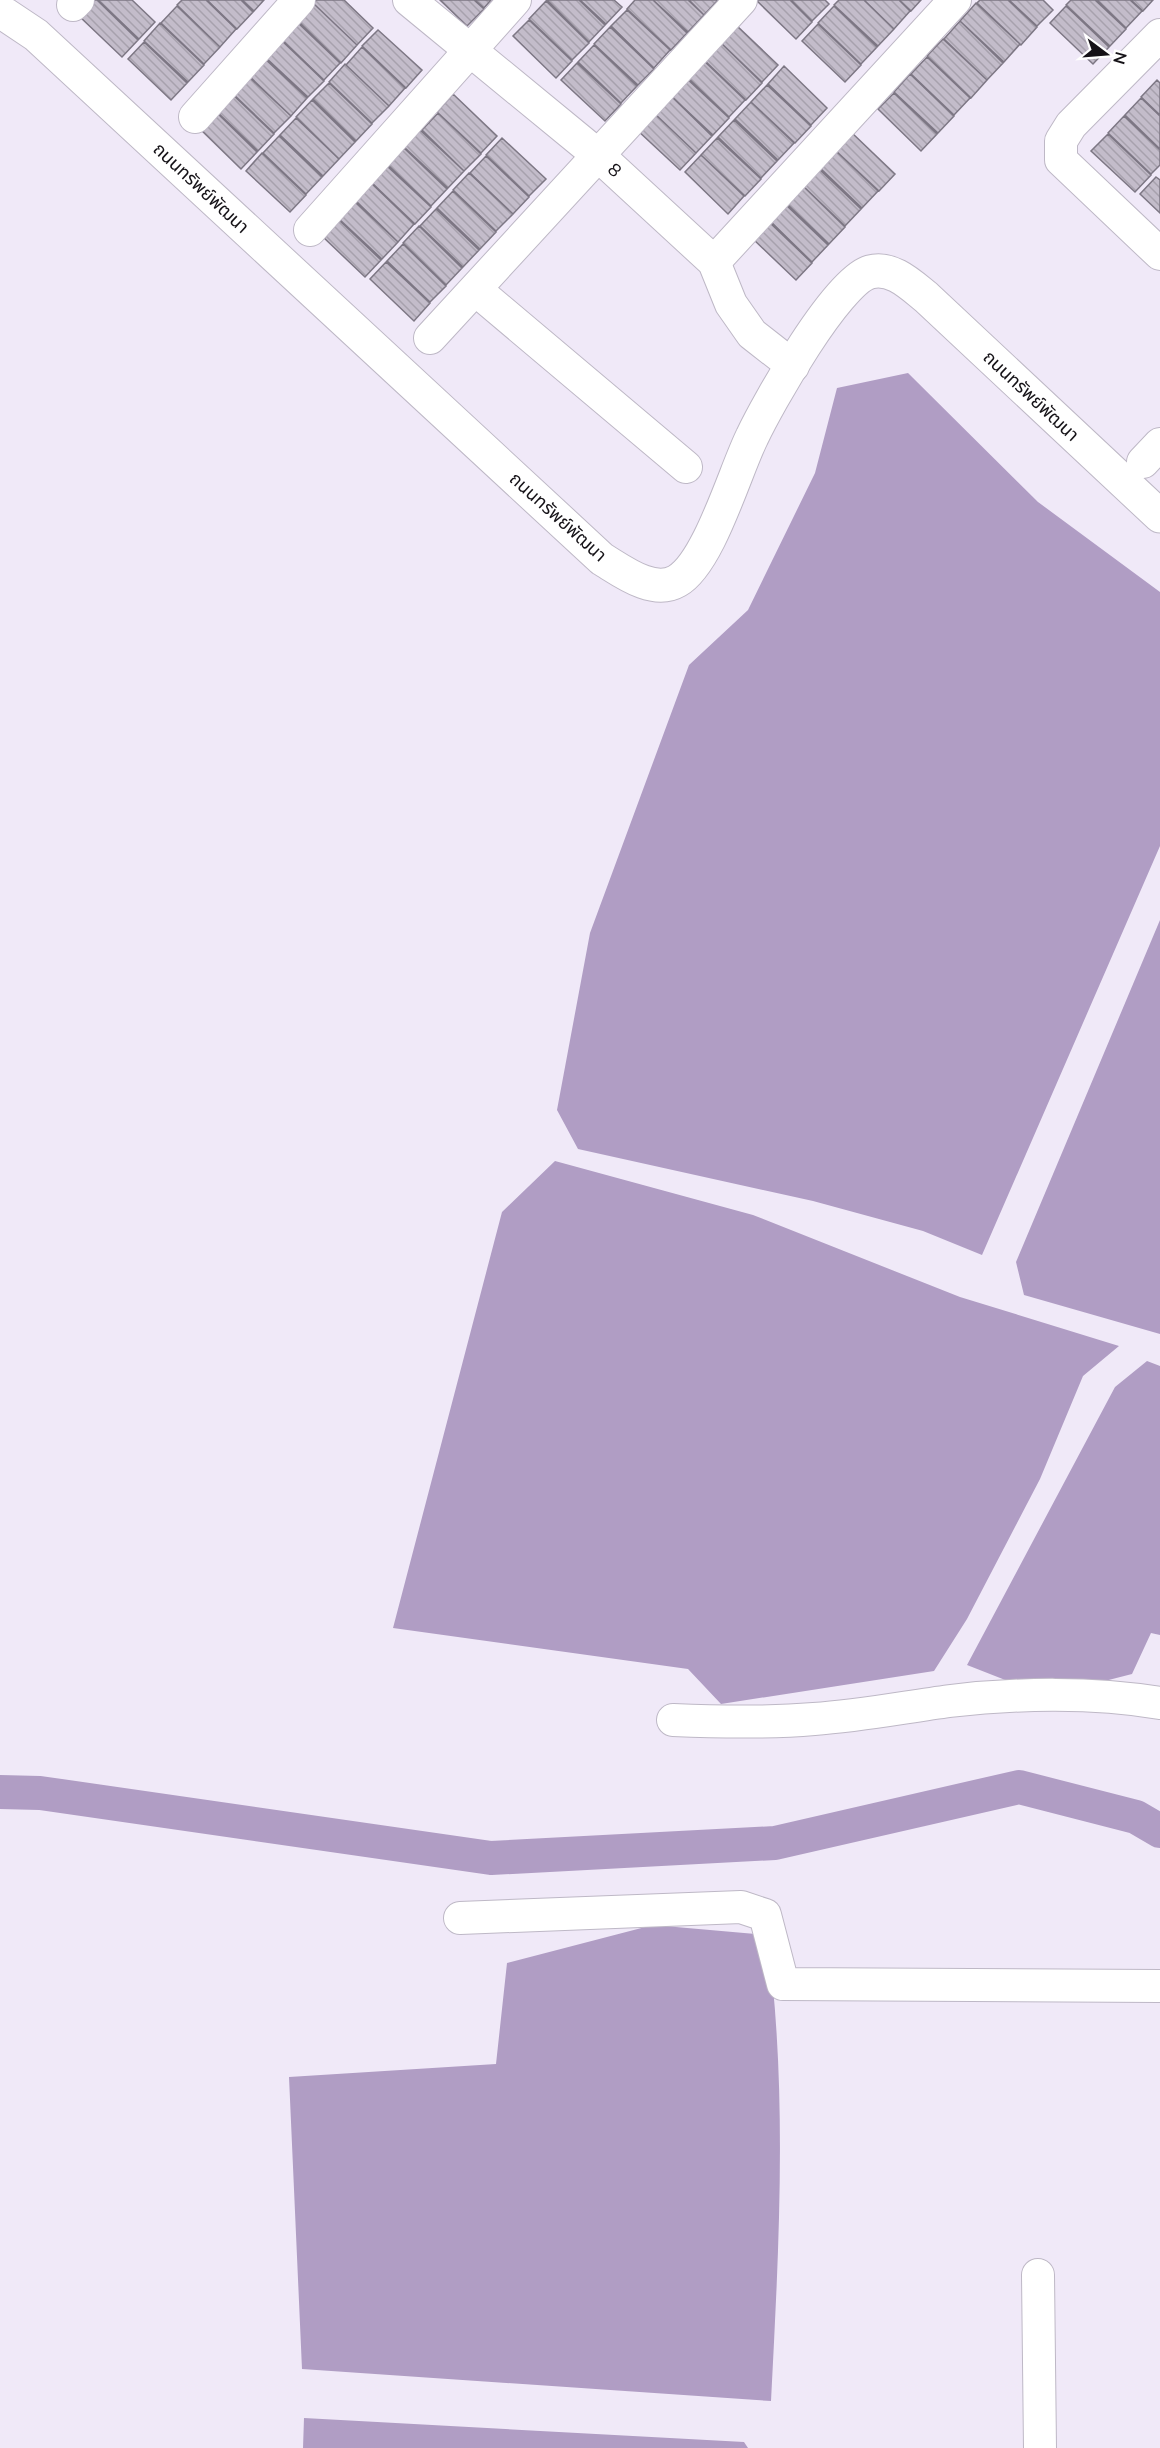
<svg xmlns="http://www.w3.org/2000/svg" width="1160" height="2448" viewBox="0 0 1160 2448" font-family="'Nunito Sans','Noto Sans Thai',sans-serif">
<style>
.water{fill:#b09dc4}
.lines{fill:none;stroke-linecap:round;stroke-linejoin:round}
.canal{stroke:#b09dc4;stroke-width:34}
.building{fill:url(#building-back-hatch);stroke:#7d7784;stroke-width:1.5}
.street-casing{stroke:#beb8c6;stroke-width:34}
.secondary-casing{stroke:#beb8c6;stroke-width:35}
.street{stroke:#fff;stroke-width:32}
.secondary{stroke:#fff;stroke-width:33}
.labels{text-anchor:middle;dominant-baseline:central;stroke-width:6;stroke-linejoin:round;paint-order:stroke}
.street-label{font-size:18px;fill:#151217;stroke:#fff}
</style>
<defs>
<pattern id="building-back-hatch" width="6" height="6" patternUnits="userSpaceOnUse" patternTransform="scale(1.5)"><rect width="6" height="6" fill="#c3bcca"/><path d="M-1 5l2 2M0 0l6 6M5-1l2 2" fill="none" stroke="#a7a1ad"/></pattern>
</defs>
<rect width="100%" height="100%" fill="#f0e9f8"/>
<path class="water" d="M 908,373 L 1038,502 L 1160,592 L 1160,846 L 982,1255 L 923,1231 L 813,1201 L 578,1149 L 557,1110 L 590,933 L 689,665 L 748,610 L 815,473 L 837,388 Z
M 1160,920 L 1160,1334 L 1024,1295 L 1016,1262 Z
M 555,1161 L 753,1215 L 960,1297 L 1119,1346 L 1083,1376 L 1040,1479 L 967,1619 L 934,1671 L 721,1704 L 688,1669 L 393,1628 L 502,1212 Z
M 1147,1361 L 1160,1366 L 1160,1635 L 1151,1633 L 1132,1674 L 1046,1696 L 967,1665 L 1115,1387 Z
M 653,1925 L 767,1935 C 788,2089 779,2246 771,2401 L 302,2369 L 289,2077 L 496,2064 L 507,1963 Z
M 304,2418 L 744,2442 L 748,2448 L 303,2448 Z"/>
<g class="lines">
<path class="canal" d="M 0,1792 L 40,1793 L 491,1858 L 775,1843 L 1019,1787 L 1136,1817 L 1160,1831"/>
</g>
<path class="building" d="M 94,0 L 97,0 L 138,40 L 122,57 L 79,16 Z
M 98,0 L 132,0 L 155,22 L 139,39 Z
M 182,0 L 206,0 L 236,29 L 220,47 L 177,5 Z
M 207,0 L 241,0 L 253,12 L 237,29 Z
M 242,0 L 264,0 L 254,11 Z
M 316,0 L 344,0 L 373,28 L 357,45 L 313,3 Z
M 440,0 L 474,0 L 484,9 L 467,26 Z
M 475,0 L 491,0 L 484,8 Z
M 547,0 L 579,0 L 605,25 L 589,42 Z
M 580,0 L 614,0 L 622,7 L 606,24 Z
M 635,0 L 653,0 L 687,33 L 671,50 L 627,9 Z
M 653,0 L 688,0 L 704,15 L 688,32 Z
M 689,0 L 718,0 L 704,15 Z
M 756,0 L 790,0 L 812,22 L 796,39 Z
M 791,0 L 825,0 L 829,4 L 812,21 Z
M 839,0 L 864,0 L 894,29 L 878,46 L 834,5 Z
M 864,0 L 899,0 L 910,11 L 894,29 Z
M 899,0 L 921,0 L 911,11 Z
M 980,0 L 1008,0 L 1037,27 L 1021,45 L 977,3 Z
M 1009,0 L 1043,0 L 1053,10 L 1037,26 Z
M 1071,0 L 1095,0 L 1126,29 L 1110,46 L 1066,5 Z
M 1097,0 L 1130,0 L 1142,11 L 1126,28 Z
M 1131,0 L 1153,0 L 1143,11 Z
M 546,1 L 589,43 L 572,60 L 529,19 Z
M 976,3 L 1020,44 L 1004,62 L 960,21 Z
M 314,4 L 357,45 L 341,63 L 298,21 Z
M 177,6 L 220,47 L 204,64 L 161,23 Z
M 834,6 L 877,47 L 861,64 L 818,23 Z
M 1066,6 L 1109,47 L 1093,64 L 1050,23 Z
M 627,10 L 670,50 L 654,68 L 611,26 Z
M 529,20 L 572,61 L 556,78 L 513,36 Z
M 296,21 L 340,63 L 324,80 L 280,38 Z
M 960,21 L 1003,63 L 987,80 L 944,39 Z
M 160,23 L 204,65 L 188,82 L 144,41 Z
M 735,24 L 778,65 L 762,82 L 719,41 Z
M 818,24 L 861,65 L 845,82 L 802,41 Z
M 610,27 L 654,69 L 638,85 L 594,44 Z
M 378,30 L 422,70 L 406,88 L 362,46 Z
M 280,39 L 324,81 L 308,97 L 264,56 Z
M 943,39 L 987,80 L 971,98 L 927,56 Z
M 719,41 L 762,83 L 746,100 L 703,59 Z
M 144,42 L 187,83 L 171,100 L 128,59 Z
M 594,45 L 637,86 L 621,103 L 578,62 Z
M 362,47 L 405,88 L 389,106 L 346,65 Z
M 263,57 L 307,98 L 291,116 L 247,74 Z
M 927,57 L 970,98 L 954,115 L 911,74 Z
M 702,59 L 745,100 L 729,117 L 686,76 Z
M 577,63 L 621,104 L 605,121 L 561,80 Z
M 345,64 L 389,106 L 372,123 L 329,82 Z
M 784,66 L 827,108 L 811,125 L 768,84 Z
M 910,74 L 954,116 L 938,133 L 894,92 Z
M 247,75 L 291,116 L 274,133 L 231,92 Z
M 685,77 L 729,118 L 713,135 L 669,94 Z
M 1157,80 L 1160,83 L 1160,115 L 1141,97 Z
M 329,83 L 372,124 L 356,141 L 313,99 Z
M 767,85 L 811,126 L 795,143 L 751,102 Z
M 231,93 L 274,134 L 258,151 L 215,110 Z
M 894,93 L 937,134 L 921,151 L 878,109 Z
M 453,94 L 497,136 L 481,153 L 437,112 Z
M 669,94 L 712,136 L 696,153 L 653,112 Z
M 1141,98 L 1160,116 L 1160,149 L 1125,115 Z
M 312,100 L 355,142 L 339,159 L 296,117 Z
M 751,102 L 794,143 L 778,160 L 735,119 Z
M 214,110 L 257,152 L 241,169 L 198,127 Z
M 653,112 L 696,153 L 680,170 L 636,129 Z
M 438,113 L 481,154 L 464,171 L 422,130 Z
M 1124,116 L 1160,150 L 1160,165 L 1151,174 L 1108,133 Z
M 296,118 L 339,159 L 323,176 L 280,135 Z
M 734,120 L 777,161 L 761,178 L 718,137 Z
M 420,130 L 464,171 L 448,188 L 404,147 Z
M 851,132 L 895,174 L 879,191 L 835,150 Z
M 1108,134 L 1151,175 L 1135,192 L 1091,151 Z
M 279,136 L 322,177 L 306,194 L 263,153 Z
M 502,138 L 546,179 L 529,196 L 486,155 Z
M 717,138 L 761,179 L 745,196 L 701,155 Z
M 404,148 L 447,189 L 431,206 L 388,165 Z
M 835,150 L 878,191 L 862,208 L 819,167 Z
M 262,153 L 306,195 L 290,212 L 246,171 Z
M 701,155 L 744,196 L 728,214 L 685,172 Z
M 486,156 L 529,197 L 513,214 L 470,173 Z
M 387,166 L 431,207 L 415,224 L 371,182 Z
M 818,168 L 861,209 L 845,226 L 802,185 Z
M 469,173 L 513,214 L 496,231 L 453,190 Z
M 1156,177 L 1160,180 L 1160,213 L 1140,194 Z
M 371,183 L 414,224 L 398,242 L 355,200 Z
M 802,185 L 845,227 L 829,244 L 786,203 Z
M 453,191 L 496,232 L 480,249 L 437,208 Z
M 354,201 L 398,242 L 382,259 L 338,218 Z
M 785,204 L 828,245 L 812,262 L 769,220 Z
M 436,209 L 479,250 L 463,267 L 420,226 Z
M 338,219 L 381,260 L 365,277 L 322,236 Z
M 768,221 L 812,263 L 796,280 L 752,238 Z
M 419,226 L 462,268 L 446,285 L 403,243 Z
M 403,244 L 446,286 L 430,302 L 387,261 Z
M 386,262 L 430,303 L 414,321 L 370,279 Z"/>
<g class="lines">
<defs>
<g id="street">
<path id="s1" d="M 409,0 L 599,156 L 714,262 L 731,304 L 752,334 L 793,366"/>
<path d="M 73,5 L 78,0"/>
<path d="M 1160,35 L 1071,125 L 1061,141 L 1061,160 L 1160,254"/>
<path d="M 195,117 L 299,0"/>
<path d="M 310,230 L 515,0"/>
<path d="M 714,262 L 955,0"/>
<path d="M 476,290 L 686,467"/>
<path d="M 430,338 L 741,0"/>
<path d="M 1143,462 L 1160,444"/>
<path d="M 673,1720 C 720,1722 767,1723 814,1719 C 860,1716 905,1707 950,1701 C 1017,1693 1094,1692 1160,1703"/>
<path d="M 460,1918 L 741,1907 L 765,1915 L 783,1984 L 1160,1986"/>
<path d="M 1038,2275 L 1040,2448"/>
</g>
<path id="secondary" d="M 0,14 L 6,15 L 36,35 L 602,559 C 622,571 653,595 677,581 C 709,563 735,471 752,437 C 768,403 837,281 870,272 C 892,266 911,285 926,297 L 1160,516"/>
</defs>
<use href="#street" class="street-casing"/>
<use href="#secondary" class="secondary-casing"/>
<use href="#street" class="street"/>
<use href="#secondary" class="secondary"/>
</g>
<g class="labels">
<g class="street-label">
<text stroke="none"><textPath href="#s1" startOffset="267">8</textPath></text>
<text transform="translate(201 188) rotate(43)">ถนนทรัพย์พัฒนา</text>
<text transform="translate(1031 396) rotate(43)">ถนนทรัพย์พัฒนา</text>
<text transform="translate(558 517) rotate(42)">ถนนทรัพย์พัฒนา</text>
</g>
</g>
<g transform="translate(1106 54) rotate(106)" stroke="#ffffff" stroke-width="4.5" paint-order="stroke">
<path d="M0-4.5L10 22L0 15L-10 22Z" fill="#151217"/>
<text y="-9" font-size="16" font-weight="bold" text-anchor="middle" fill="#151217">N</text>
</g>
</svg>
